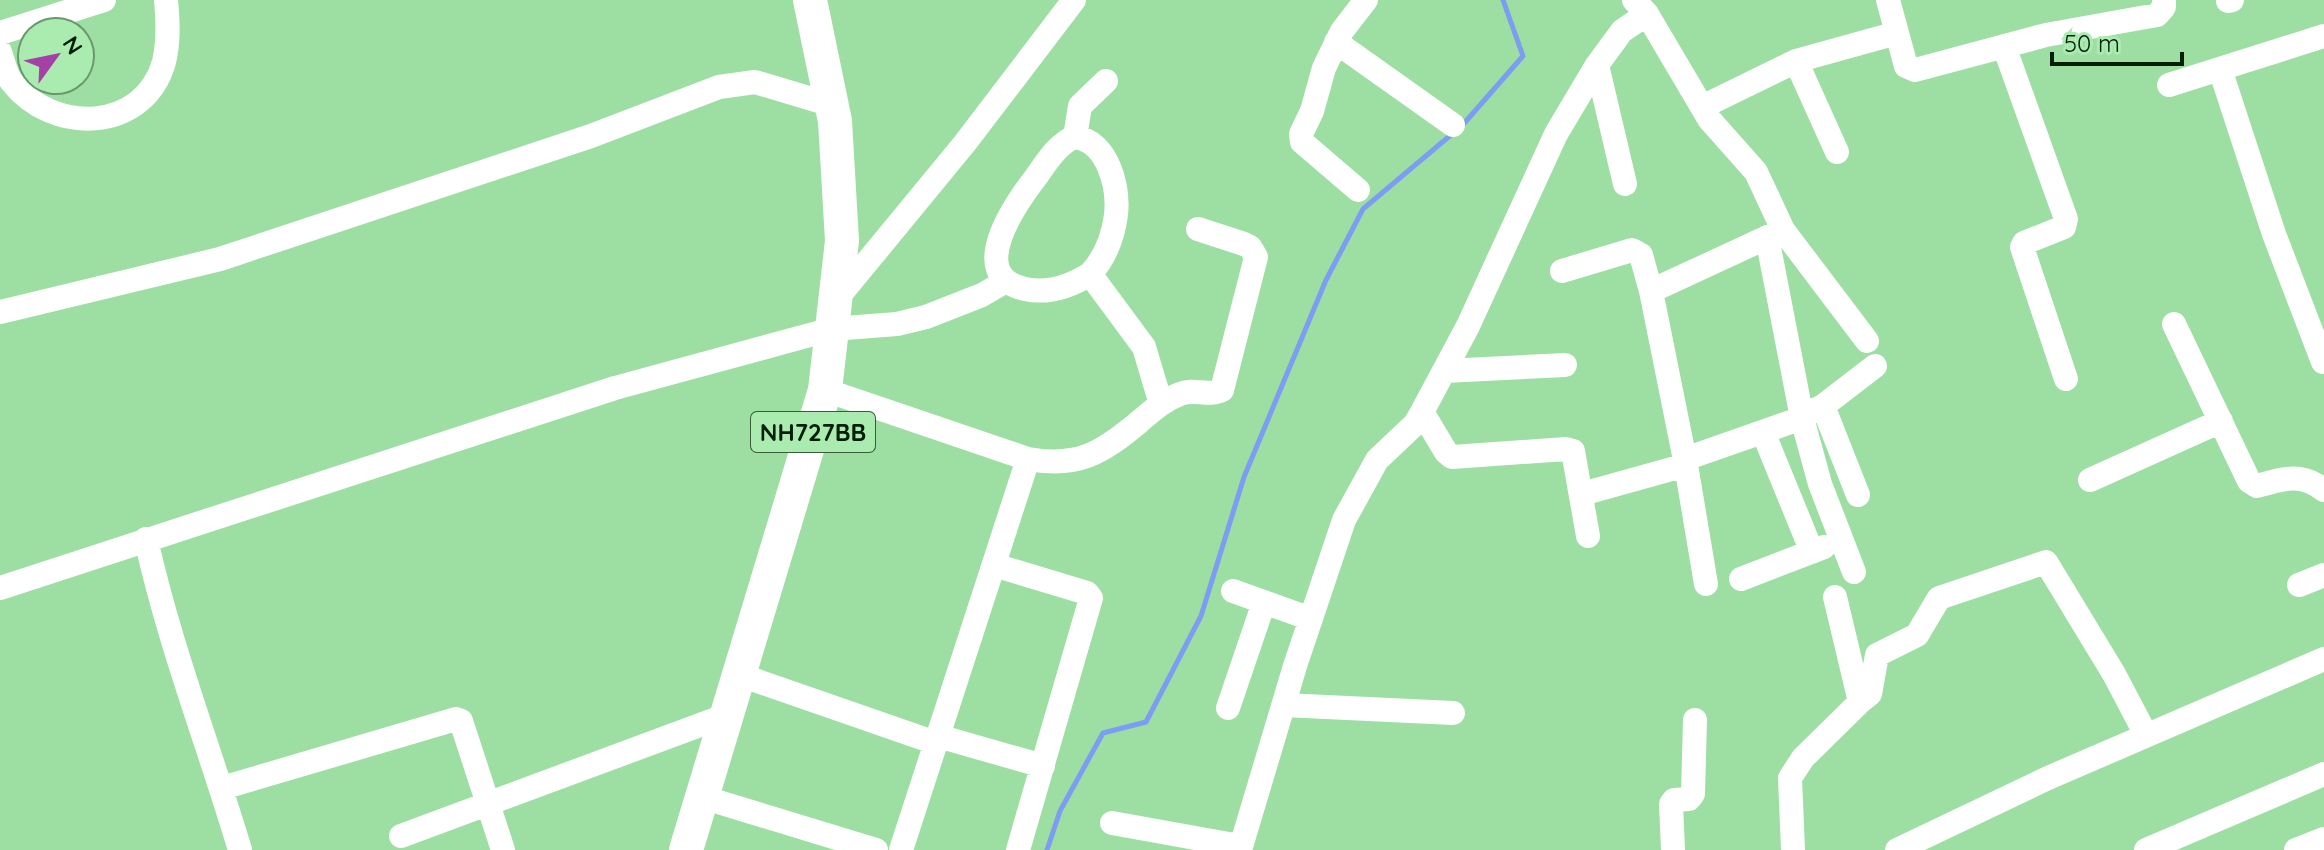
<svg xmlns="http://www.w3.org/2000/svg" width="2324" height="850" viewBox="0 0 2324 850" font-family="Quicksand,sans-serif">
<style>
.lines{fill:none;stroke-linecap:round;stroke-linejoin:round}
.stream{stroke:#7c9df2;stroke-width:5}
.minor{stroke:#fff;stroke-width:24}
.highway{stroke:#fff;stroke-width:34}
.labels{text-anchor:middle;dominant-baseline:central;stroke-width:8;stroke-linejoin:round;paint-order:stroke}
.shield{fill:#aaebb0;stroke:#365c3a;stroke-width:2}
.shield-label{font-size:24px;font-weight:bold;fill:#041e08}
</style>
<rect width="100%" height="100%" fill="#9ddea3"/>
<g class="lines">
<path class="stream" d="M 1460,128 L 1523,56 L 1503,0
M 1047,850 L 1060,811 L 1103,733 L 1146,722 L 1201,616 L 1244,477 L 1326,280 L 1363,209 L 1452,134"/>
<path class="minor" d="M 1634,0 L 1647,14 L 1709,119 L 1756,172 L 1783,230 L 1867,341
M 1888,0 L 1906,66 L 1915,70 L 2046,35 L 2157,15 L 2164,7 L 2164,0
M 2228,1 L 2232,0
M 0,33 L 104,0
M 1336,42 L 1453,125
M 2004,46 L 2066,219 L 2064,227 L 2024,243 L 2022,247 L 2066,379
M 0,52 C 3,61 6,74 11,81 C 52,135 144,133 164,62 C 169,41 168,21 166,0
M 1796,61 L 1837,152
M 1597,65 L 1625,184
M 2220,69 L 2274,234 L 2323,362
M 2169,85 L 2324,36
M 1702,107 L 1796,61 L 1897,33
M 1075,137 L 1080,106 L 1106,81
M 1358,190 L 1302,142 L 1301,134 L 1312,111 L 1324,68 L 1342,31 L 1366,0
M 1767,237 L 1802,418 L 1820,484 L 1854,572
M 1562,271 L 1632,250 L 1641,255 L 1651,291
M 1090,274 C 1071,286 1048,294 1025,289 C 964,276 1016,203 1036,177 C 1046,163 1058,143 1075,137 C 1108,141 1119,187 1116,215 C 1113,237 1105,258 1090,274 L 1144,347 L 1161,404
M 835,301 L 965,143 L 1074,0
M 0,312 L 220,259 L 591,136 L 719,87 L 755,82 L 832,105
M 2174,324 L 2249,481 L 2257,486 C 2282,479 2301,472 2324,490
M 1444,371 L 1565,365
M 825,390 L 1028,459 C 1078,468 1102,453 1139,422 C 1152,411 1164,400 1180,394 C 1194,388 1209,397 1222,390 L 1256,257 L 1250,247 L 1244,244 L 1198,229
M 1823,406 L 1858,495
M 1422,412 L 1446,452 L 1452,457 L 1566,449 L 1573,451 L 1588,536
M 1808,413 L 1823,406 L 1875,366
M 1763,432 L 1812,552
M 1685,459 L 1802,418
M 2090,480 L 2221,421
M 1582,494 L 1686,465
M 146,539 C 169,644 209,746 240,850
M 994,565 L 1087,593 L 1091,598 L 1018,850
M 1741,579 L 1824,547
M 1706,584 L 1686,465 L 1651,291 L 1783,230
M 2299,585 L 2324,575
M 0,588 L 615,388 L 832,329 L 897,324 L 926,317 L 982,295 L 1006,281
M 1233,591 L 1311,619
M 740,675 L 936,743
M 1860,702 L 1870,694 L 1877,655 L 1917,635 L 1939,598 L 2046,562 L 2114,674 L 2146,735
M 1284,705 L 1453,713
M 1228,708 L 1264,602
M 938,736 L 1043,766
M 222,788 L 456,719 L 461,721 L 503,850
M 702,797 L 876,850
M 1112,823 L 1240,846
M 401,836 L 727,715
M 901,850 L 1028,459
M 1240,850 L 1295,666 L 1344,520 L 1377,460 L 1415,424 L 1422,412 L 1468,326 L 1556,134 L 1597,65 L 1622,31 L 1647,14
M 1673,850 L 1671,804 L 1674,800 L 1689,799 L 1693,794 L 1695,720
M 1793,850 L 1790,778 L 1803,758 L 1860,702 L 1835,597
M 1897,850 L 2048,778 L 2324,659
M 2146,850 L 2324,774
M 2296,850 L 2324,839"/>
<path class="highway" d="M 686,850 L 825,390 L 842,241 L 835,121 L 810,0"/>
</g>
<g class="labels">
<rect class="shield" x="751" y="412" width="124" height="40" rx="6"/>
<g class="shield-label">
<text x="813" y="432">NH727BB</text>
</g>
</g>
<g transform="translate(56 56) rotate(57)"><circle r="38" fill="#aaebb0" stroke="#68996d" stroke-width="2"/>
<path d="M0-6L14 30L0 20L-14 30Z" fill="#a440a6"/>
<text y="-12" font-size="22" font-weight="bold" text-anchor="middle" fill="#041e08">N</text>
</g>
<path d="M2052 52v12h130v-12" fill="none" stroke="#041e08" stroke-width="4"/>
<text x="2064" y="52" font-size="24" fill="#041e08" stroke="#aaebb0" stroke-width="6" paint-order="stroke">50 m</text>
</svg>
